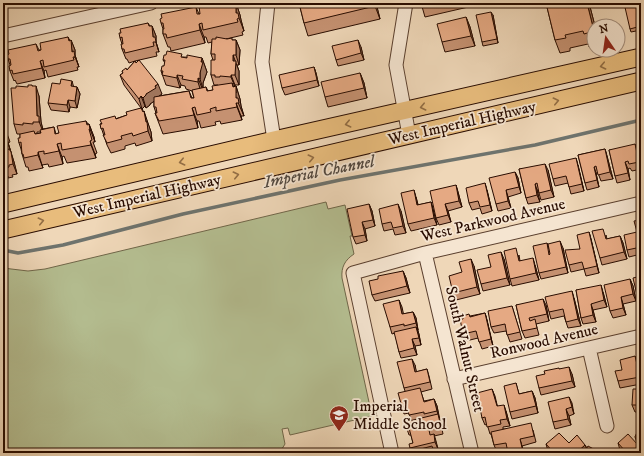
<svg xmlns="http://www.w3.org/2000/svg" width="644" height="456" viewBox="0 0 644 456" font-family="'IM FELL DW Pica',serif">
<style>
.green{fill:#b5bf92;stroke:#6f6649}
.lines{fill:none;stroke-linecap:round;stroke-linejoin:round}
.stream{stroke:#6e736d;stroke-width:3.5}
.minor-casing{stroke:#5a3f2e;stroke-width:15}
.major-casing{stroke:#290c00;stroke-width:19}
.minor{stroke:#f5e5d1;stroke-width:13}
.major{stroke:#e8bc7c;stroke-width:17}
.wall{fill:#c59171;stroke:#290c00;fill-rule:evenodd}
.shaded-wall{fill:#a0765c;stroke:#290c00}
.building{fill:#e5a983;stroke:#290c00}
.oneway{stroke:#926d44}
.labels{text-anchor:middle;dominant-baseline:central;stroke-width:3.5;stroke-linejoin:round;paint-order:stroke}
.street-label{font-size:16px;fill:#290c00;stroke:#f5e5d1}
.poi-label{font-size:16px;fill:#290c00;stroke:#f5e5d1;text-anchor:start}
.water-label{font-size:17px;font-style:italic;fill:#514840;stroke:#f5e5d1}
</style>
<rect width="100%" height="100%" fill="#efd7b8"/>
<filter id="stains"><feTurbulence type="fractalNoise" baseFrequency=".005" numOctaves="4"/><feColorMatrix values="0 0 0 0 .2 0 0 0 0 .09 0 0 0 0 .02 0 0 0 .5 -.17"/></filter>
<radialGradient id="worn" r=".72"><stop offset=".6" stop-color="#630" stop-opacity="0"/><stop offset="1" stop-color="#630" stop-opacity=".3"/></radialGradient>
<path class="green" d="M 326,202 L 328,209 L 345,205 L 352,236 L 350,236 L 354,254 C 345,260 341,267 342,278 L 372,416 L 290,435 L 288,428 L 282,429 L 285,444 L 280,452 L 277,453 L 3,453 L 3,268 L 28,271 L 45,269 Z"/>
<g class="lines">
<path class="stream" d="M 3,250 L 18,253 L 63,245 L 183,214 L 340,180 L 535,145 L 641,120"/>
<defs>
<path id="minor" d="M 268,3 L 262,62 L 274,140
M 406,3 L 396,65 L 409,135
M 3,36 L 151,3
M 425,253 L 472,453
M 589,348 L 607,426
M 454,379 L 641,336
M 392,453 L 353,273 L 425,253 L 641,203"/>
<path id="major" d="M 3,204 L 274,140 L 641,57
M 3,230 L 641,81"/>
</defs>
<use href="#minor" class="minor-casing"/>
<use href="#major" class="major-casing"/>
<use href="#minor" class="minor"/>
<use href="#major" class="major"/>
</g>
<path class="wall" d="M 236,3 L 240,15 L 241,20 L 244,31 L 242,32 L 243,35 L 226,39 L 233,40 L 236,40 L 240,50 L 239,65 L 237,65 L 239,71 L 239,85 L 235,85 L 235,87 L 236,86 L 240,99 L 241,106 L 244,116 L 241,116 L 242,120 L 221,124 L 220,121 L 215,122 L 216,125 L 201,128 L 199,121 L 197,121 L 198,128 L 163,134 L 155,113 L 156,113 L 154,107 L 154,101 L 150,104 L 150,105 L 146,108 L 145,106 L 142,109 L 142,108 L 147,121 L 151,132 L 152,141 L 136,146 L 135,143 L 125,146 L 125,149 L 111,153 L 107,145 L 100,124 L 127,115 L 141,108 L 124,85 L 120,75 L 123,73 L 122,71 L 127,70 L 135,61 L 129,63 L 127,59 L 126,59 L 122,49 L 122,44 L 120,38 L 148,23 L 150,26 L 152,26 L 156,36 L 156,42 L 159,52 L 156,52 L 157,56 L 135,61 L 162,94 L 159,96 L 189,91 L 192,98 L 194,98 L 192,91 L 186,89 L 185,86 L 181,85 L 180,88 L 166,85 L 161,71 L 164,66 L 165,63 L 163,60 L 183,57 L 202,58 L 207,72 L 203,83 L 203,88 L 206,87 L 208,91 L 213,90 L 218,85 L 214,85 L 211,75 L 213,60 L 211,54 L 212,42 L 208,43 L 206,37 L 204,37 L 205,43 L 171,51 L 170,47 L 168,47 L 163,34 L 163,29 L 161,23 L 196,7 L 199,14 Z
M 299,3 L 376,3 L 380,19 L 308,36 L 304,23 Z
M 421,3 L 476,3 L 477,5 L 425,17 Z
M 546,3 L 589,3 L 595,26 L 594,26 L 594,45 L 589,47 L 588,44 L 570,48 L 570,51 L 560,53 L 555,40 Z
M 641,3 L 641,30 L 631,32 L 630,29 Z
M 493,15 L 498,43 L 483,46 L 482,42 Z
M 466,17 L 470,27 L 475,46 L 445,52 L 442,42 Z
M 68,37 L 70,41 L 71,40 L 75,50 L 75,55 L 79,67 L 77,67 L 78,70 L 48,77 L 46,70 L 44,71 L 45,78 L 17,84 L 15,80 L 14,81 L 10,71 L 10,65 L 8,59 L 36,44 L 39,50 L 41,50 Z
M 361,47 L 364,60 L 338,66 L 336,60 Z
M 314,67 L 316,73 L 319,86 L 285,95 L 282,88 Z
M 360,73 L 364,83 L 367,98 L 328,107 L 325,97 Z
M 33,86 L 39,96 L 41,122 L 42,126 L 43,129 L 54,127 L 56,134 L 86,121 L 88,124 L 89,124 L 94,137 L 95,142 L 93,142 L 97,153 L 95,154 L 96,158 L 67,163 L 64,156 L 62,157 L 63,164 L 49,167 L 48,164 L 42,165 L 43,168 L 29,171 L 28,167 L 26,167 L 22,154 L 21,149 L 19,143 L 20,138 L 20,134 L 17,134 L 14,124 L 28,87 ZM 37,132 L 40,132 L 41,133 L 35,134 L 37,134 Z
M 74,87 L 77,87 L 80,94 L 77,108 L 70,107 L 69,112 L 51,110 L 48,103 Z
M 3,129 L 5,129 L 9,139 L 10,142 L 8,143 L 14,162 L 17,174 L 12,175 L 13,177 L 8,178 L 8,176 L 3,178 Z
M 605,149 L 607,156 L 613,179 L 601,181 L 598,173 L 596,173 L 599,187 L 587,190 L 585,183 L 578,155 Z
M 609,150 L 637,151 L 641,169 L 632,171 L 630,168 L 628,169 L 630,180 L 617,183 L 615,176 Z
M 578,165 L 584,191 L 571,194 L 568,183 L 555,186 L 553,179 Z
M 519,169 L 548,170 L 554,197 L 541,200 L 538,190 L 537,190 L 540,202 L 528,204 L 526,198 Z
M 515,172 L 518,178 L 521,193 L 508,197 L 511,208 L 498,211 L 496,204 Z
M 456,185 L 458,192 L 462,207 L 448,211 L 451,222 L 439,225 L 436,218 Z
M 487,190 L 492,211 L 482,214 L 480,208 L 472,210 L 469,203 Z
M 416,197 L 418,205 L 431,202 L 433,209 L 437,225 L 411,231 L 408,224 Z
M 369,204 L 372,211 L 375,226 L 365,229 L 367,241 L 356,244 L 353,237 Z
M 401,211 L 406,233 L 395,235 L 393,229 L 384,231 L 382,224 Z
M 641,220 L 641,254 L 629,257 L 627,250 L 637,232 Z
M 589,232 L 591,239 L 599,273 L 586,276 L 584,269 L 571,272 L 569,265 L 580,249 Z
M 606,235 L 607,239 L 620,236 L 623,243 L 627,259 L 602,265 L 600,258 Z
M 547,243 L 549,249 L 563,248 L 568,273 L 541,279 L 539,273 Z
M 519,255 L 520,261 L 535,265 L 539,280 L 512,286 L 510,279 Z
M 504,259 L 510,285 L 483,291 L 481,284 L 491,267 Z
M 474,266 L 480,294 L 456,300 L 453,293 L 462,272 Z
M 403,271 L 406,278 L 410,293 L 375,301 L 372,295 L 378,279 Z
M 641,276 L 641,301 L 640,301 L 637,295 Z
M 630,279 L 633,286 L 636,301 L 623,304 L 626,315 L 613,318 L 610,311 Z
M 576,290 L 603,292 L 607,307 L 593,310 L 596,322 L 583,324 L 581,318 Z
M 574,298 L 581,326 L 568,328 L 564,316 L 551,319 L 549,312 Z
M 399,300 L 403,314 L 413,312 L 416,318 L 418,330 L 421,345 L 415,346 L 417,355 L 401,358 L 399,352 L 395,333 L 392,334 L 390,327 Z
M 516,305 L 546,305 L 549,321 L 536,324 L 539,335 L 525,338 L 522,331 Z
M 512,306 L 522,339 L 510,342 L 506,331 L 494,333 L 491,327 Z
M 485,313 L 487,320 L 493,346 L 482,349 L 478,338 L 466,341 L 463,334 L 470,316 Z
M 635,356 L 638,363 L 641,377 L 641,384 L 620,388 L 618,381 L 622,370 Z
M 415,365 L 416,372 L 427,369 L 429,376 L 432,389 L 421,392 L 424,401 L 434,399 L 437,406 L 443,434 L 434,436 L 438,449 L 433,450 L 434,453 L 412,453 L 410,448 L 413,443 L 411,435 L 409,435 L 407,429 L 411,420 L 409,413 L 404,414 L 402,407 L 405,391 L 404,388 Z
M 560,369 L 572,374 L 575,387 L 541,395 L 539,388 L 545,374 Z
M 516,383 L 519,394 L 532,391 L 535,398 L 538,413 L 512,419 L 510,412 Z
M 492,389 L 497,406 L 506,411 L 510,426 L 503,427 L 503,429 L 533,430 L 536,442 L 522,446 L 524,453 L 508,453 L 508,450 L 497,452 L 494,445 L 491,434 L 490,434 L 487,424 L 485,425 L 482,418 Z
M 641,389 L 641,412 L 635,412 L 632,405 Z
M 569,397 L 574,414 L 569,416 L 571,425 L 555,429 L 553,422 Z
M 641,426 L 641,445 L 637,443 L 635,437 Z
M 618,443 L 640,452 L 641,453 L 623,453 L 620,450 Z
M 546,444 L 585,445 L 587,448 L 601,453 L 550,453 L 548,451 Z"/>
<path class="shaded-wall" d="M 236,3 L 240,15 L 241,20 L 244,31 L 239,18 L 236,13 Z
M 374,3 L 376,3 L 380,19 L 375,6 Z
M 587,3 L 589,3 L 595,26 L 594,26 L 594,31 Z
M 491,12 L 493,15 L 498,43 L 497,39 Z
M 466,17 L 470,27 L 475,46 L 471,36 Z
M 199,24 L 204,37 L 205,43 L 200,30 Z
M 152,26 L 156,36 L 156,42 L 159,52 L 156,42 L 153,37 Z
M 68,37 L 71,45 L 71,40 L 75,50 L 75,55 L 79,67 L 75,57 L 74,57 Z
M 236,40 L 240,50 L 239,65 L 236,55 Z
M 358,40 L 361,47 L 364,60 L 361,53 Z
M 233,55 L 239,71 L 239,85 L 235,75 L 233,61 Z
M 202,58 L 207,72 L 203,83 L 203,89 L 200,79 L 200,73 Z
M 40,61 L 44,71 L 45,78 L 42,68 Z
M 314,67 L 316,73 L 319,86 L 317,80 Z
M 360,73 L 364,83 L 367,98 L 364,88 Z
M 177,75 L 181,85 L 180,88 L 177,78 Z
M 231,75 L 235,85 L 235,87 L 231,77 Z
M 198,78 L 202,88 L 201,92 L 198,82 Z
M 72,81 L 74,88 L 71,86 Z
M 232,83 L 236,93 L 236,86 L 240,99 L 241,106 L 244,116 L 236,98 Z
M 158,84 L 162,94 L 159,96 L 159,98 L 150,104 L 150,105 L 146,108 L 143,98 L 146,94 Z
M 36,86 L 39,96 L 41,122 L 42,126 L 43,132 L 37,116 Z
M 77,87 L 80,94 L 77,108 L 75,101 Z
M 141,96 L 145,106 L 142,109 L 139,99 Z
M 68,100 L 70,107 L 69,112 L 67,105 Z
M 236,103 L 241,116 L 242,120 L 237,107 Z
M 192,108 L 197,121 L 198,128 L 194,115 Z
M 144,111 L 151,132 L 152,141 L 148,131 Z
M 89,124 L 94,137 L 95,142 L 90,129 Z
M 5,133 L 14,162 L 17,174 L 13,164 L 11,152 Z
M 90,141 L 95,154 L 96,158 L 91,145 Z
M 57,144 L 62,157 L 63,164 L 59,151 Z
M 635,144 L 637,151 L 641,167 L 639,162 Z
M 605,149 L 607,156 L 613,179 L 610,172 Z
M 38,152 L 42,165 L 43,168 L 38,155 Z
M 576,158 L 578,165 L 584,191 L 582,184 Z
M 625,162 L 628,169 L 630,180 L 628,173 Z
M 545,164 L 548,170 L 554,197 L 551,190 Z
M 594,167 L 596,173 L 599,187 L 597,180 Z
M 515,172 L 518,178 L 521,193 L 519,187 Z
M 485,183 L 487,190 L 492,211 L 490,205 Z
M 535,184 L 537,190 L 540,202 L 537,195 Z
M 456,185 L 458,192 L 462,207 L 459,201 Z
M 414,190 L 416,197 L 420,212 L 417,205 Z
M 506,190 L 508,197 L 511,208 L 508,201 Z
M 431,202 L 433,209 L 437,225 L 434,218 Z
M 369,204 L 372,211 L 375,226 L 373,220 Z
M 398,204 L 401,211 L 406,233 L 403,226 Z
M 445,204 L 448,211 L 451,222 L 448,215 Z
M 362,222 L 365,229 L 367,241 L 365,235 Z
M 589,232 L 591,239 L 599,273 L 597,266 Z
M 620,236 L 623,243 L 627,259 L 624,252 Z
M 560,241 L 563,248 L 568,273 L 566,267 Z
M 501,252 L 504,259 L 510,285 L 507,278 Z
M 533,258 L 535,265 L 539,280 L 536,273 Z
M 471,259 L 474,266 L 480,294 L 477,287 Z
M 403,271 L 406,278 L 410,293 L 407,286 Z
M 630,279 L 633,286 L 636,301 L 633,294 Z
M 601,285 L 603,292 L 607,307 L 604,300 Z
M 572,291 L 574,298 L 581,326 L 578,319 Z
M 621,297 L 623,304 L 626,315 L 623,308 Z
M 543,299 L 546,305 L 549,321 L 547,314 Z
M 399,300 L 402,307 L 405,321 L 402,314 Z
M 591,304 L 593,310 L 596,322 L 593,315 Z
M 413,312 L 416,318 L 418,330 L 416,323 Z
M 485,313 L 487,320 L 493,346 L 491,339 Z
M 416,327 L 419,334 L 421,345 L 419,338 Z
M 412,339 L 415,346 L 417,355 L 414,348 Z
M 635,356 L 638,363 L 641,379 L 640,377 Z
M 412,359 L 415,365 L 418,379 L 415,372 Z
M 569,367 L 572,374 L 575,387 L 572,381 Z
M 492,389 L 495,396 L 499,413 L 497,406 Z
M 532,391 L 535,398 L 538,413 L 536,406 Z
M 569,397 L 572,403 L 574,414 L 572,407 Z
M 434,399 L 437,406 L 439,418 L 437,411 Z
M 504,405 L 506,411 L 510,426 L 507,419 Z
M 566,409 L 569,416 L 571,425 L 568,419 Z
M 434,434 L 436,441 L 438,449 L 435,442 Z
M 520,439 L 524,453 L 523,453 Z
M 585,445 L 588,452 L 586,453 L 576,453 Z
M 638,445 L 640,452 L 636,447 Z"/>
<path class="building" d="M 212,3 L 236,3 L 236,13 L 238,13 L 239,18 L 237,19 L 238,22 L 203,30 L 202,23 L 199,24 L 200,30 L 167,38 L 166,34 L 163,34 L 163,29 L 164,29 L 163,23 L 161,23 L 160,19 L 162,18 L 161,14 L 196,7 L 197,14 L 200,14 L 199,6 Z
M 299,3 L 374,3 L 375,6 L 304,23 Z
M 421,3 L 438,3 L 422,7 Z
M 546,3 L 587,3 L 594,31 L 584,34 L 583,31 L 565,35 L 566,38 L 555,40 Z
M 624,3 L 641,3 L 641,26 L 630,29 Z
M 491,12 L 497,39 L 482,42 L 476,15 Z
M 466,17 L 471,36 L 442,42 L 437,24 Z
M 148,23 L 149,26 L 152,26 L 153,37 L 155,37 L 156,42 L 153,42 L 154,46 L 125,53 L 124,49 L 122,49 L 121,44 L 123,44 L 122,37 L 120,38 L 119,33 L 121,33 L 120,29 Z
M 68,37 L 69,41 L 71,40 L 72,52 L 74,51 L 75,57 L 73,57 L 74,60 L 44,67 L 43,60 L 40,61 L 42,68 L 13,74 L 12,70 L 10,71 L 9,66 L 11,65 L 10,59 L 8,59 L 7,55 L 9,54 L 8,50 L 36,44 L 38,51 L 41,50 L 40,43 Z
M 216,37 L 227,39 L 232,38 L 232,40 L 236,40 L 236,55 L 233,55 L 233,61 L 236,61 L 235,75 L 231,75 L 231,77 L 220,76 L 220,77 L 215,77 L 215,75 L 211,75 L 211,60 L 215,60 L 215,54 L 211,54 L 212,39 L 216,39 Z
M 358,40 L 361,53 L 336,60 L 332,46 Z
M 167,51 L 182,54 L 181,57 L 187,58 L 187,55 L 202,58 L 201,62 L 203,62 L 200,73 L 200,79 L 198,78 L 198,82 L 182,79 L 183,76 L 177,75 L 177,78 L 162,75 L 163,71 L 161,71 L 162,66 L 164,66 L 165,60 L 163,60 L 164,55 L 166,55 Z
M 139,60 L 158,84 L 155,86 L 156,88 L 146,94 L 146,95 L 143,98 L 141,96 L 139,99 L 120,75 L 123,73 L 122,71 L 126,68 L 127,70 L 135,61 L 136,63 Z
M 314,67 L 317,80 L 282,88 L 279,75 Z
M 360,73 L 364,88 L 325,97 L 321,82 Z
M 61,79 L 72,81 L 71,86 L 77,87 L 75,101 L 68,100 L 67,105 L 48,103 L 52,83 L 60,84 Z
M 232,83 L 233,87 L 236,86 L 236,98 L 238,98 L 239,103 L 236,103 L 237,107 L 216,111 L 216,107 L 210,109 L 211,112 L 197,115 L 195,107 L 192,108 L 194,115 L 159,121 L 155,113 L 157,113 L 156,107 L 154,107 L 154,97 L 189,91 L 191,98 L 194,98 L 192,90 L 206,87 L 207,91 L 213,90 L 212,86 Z
M 28,85 L 32,85 L 32,86 L 36,86 L 37,116 L 39,116 L 39,122 L 33,122 L 33,124 L 23,123 L 23,125 L 14,124 L 11,88 L 16,88 L 16,86 L 28,87 Z
M 141,108 L 143,112 L 144,111 L 146,122 L 147,122 L 148,131 L 133,136 L 132,133 L 121,136 L 122,139 L 107,143 L 103,135 L 105,135 L 103,128 L 101,129 L 100,124 L 102,124 L 100,120 L 115,116 L 116,119 L 127,115 L 126,112 Z
M 86,121 L 87,125 L 89,124 L 90,129 L 89,129 L 92,140 L 90,141 L 91,145 L 62,150 L 61,143 L 57,144 L 59,151 L 44,154 L 44,151 L 38,152 L 38,155 L 24,158 L 23,154 L 22,154 L 21,142 L 19,143 L 18,138 L 20,138 L 20,134 L 34,131 L 35,134 L 41,133 L 40,130 L 54,127 L 55,134 L 59,133 L 57,126 Z
M 3,129 L 5,129 L 6,132 L 5,133 L 8,143 L 5,144 L 7,150 L 9,149 L 11,152 L 13,164 L 9,165 L 9,167 L 5,168 L 4,166 L 3,166 Z
M 641,140 L 641,152 L 640,152 L 637,141 Z
M 635,144 L 639,162 L 629,164 L 628,161 L 625,162 L 628,173 L 615,176 L 609,150 Z
M 605,149 L 610,172 L 598,175 L 596,166 L 594,167 L 597,180 L 585,183 L 578,155 Z
M 576,158 L 582,184 L 569,187 L 566,176 L 553,179 L 549,164 Z
M 545,164 L 551,190 L 539,193 L 537,183 L 535,184 L 537,195 L 526,198 L 519,169 Z
M 515,172 L 519,187 L 506,190 L 508,201 L 496,204 L 489,178 Z
M 485,183 L 490,205 L 480,207 L 478,201 L 469,203 L 466,188 Z
M 456,185 L 459,201 L 445,204 L 448,215 L 436,218 L 430,191 Z
M 414,190 L 417,205 L 431,202 L 434,218 L 408,224 L 401,193 Z
M 369,204 L 373,220 L 362,222 L 365,235 L 353,237 L 347,209 Z
M 398,204 L 403,226 L 393,228 L 391,222 L 382,224 L 379,209 Z
M 641,220 L 641,247 L 627,250 L 624,235 L 637,232 L 634,221 Z
M 603,229 L 606,239 L 620,236 L 624,252 L 600,258 L 592,231 Z
M 589,232 L 597,266 L 584,269 L 582,262 L 569,265 L 565,250 L 580,249 L 577,235 Z
M 560,241 L 566,267 L 539,273 L 533,246 L 547,243 L 549,255 L 550,254 L 548,244 Z
M 516,248 L 519,261 L 533,258 L 536,273 L 510,279 L 504,251 Z
M 501,252 L 507,278 L 481,284 L 477,270 L 491,267 L 488,255 Z
M 471,259 L 477,287 L 453,293 L 449,276 L 462,272 L 459,262 Z
M 403,271 L 407,286 L 372,295 L 369,281 L 378,279 L 378,276 Z
M 641,276 L 641,294 L 637,295 L 633,278 Z
M 630,279 L 633,294 L 621,297 L 623,308 L 610,311 L 604,285 Z
M 601,285 L 604,300 L 591,304 L 593,315 L 581,318 L 576,290 Z
M 572,291 L 578,319 L 566,322 L 563,309 L 549,312 L 545,297 Z
M 543,299 L 547,314 L 529,318 L 530,321 L 535,319 L 537,328 L 522,331 L 516,305 Z
M 399,300 L 402,314 L 413,312 L 416,323 L 404,326 L 404,324 L 390,327 L 383,304 Z
M 512,306 L 520,332 L 507,335 L 505,324 L 491,327 L 488,311 Z
M 485,313 L 491,339 L 479,342 L 476,331 L 463,334 L 460,319 L 463,319 L 463,316 L 469,314 L 470,317 Z
M 416,327 L 419,338 L 412,339 L 414,348 L 399,352 L 394,332 Z
M 635,356 L 640,377 L 618,381 L 615,371 L 622,370 L 620,360 Z
M 412,359 L 415,372 L 427,369 L 430,382 L 404,388 L 397,362 Z
M 569,367 L 572,381 L 539,388 L 536,376 L 545,374 L 544,371 L 559,368 L 559,369 Z
M 516,383 L 519,394 L 532,391 L 536,406 L 510,412 L 504,386 Z
M 420,388 L 424,402 L 434,399 L 437,411 L 424,414 L 424,412 L 409,415 L 407,406 L 402,407 L 398,393 Z
M 492,389 L 497,406 L 504,405 L 507,419 L 500,420 L 501,424 L 487,427 L 485,417 L 482,418 L 477,393 Z
M 633,389 L 641,389 L 641,405 L 632,405 Z
M 569,397 L 572,407 L 566,409 L 568,419 L 553,422 L 548,402 Z
M 438,414 L 441,427 L 429,430 L 430,435 L 434,434 L 435,442 L 410,448 L 409,444 L 413,443 L 409,428 L 407,429 L 405,422 Z
M 531,423 L 534,436 L 520,439 L 523,452 L 519,453 L 508,453 L 506,443 L 494,445 L 491,432 Z
M 640,425 L 641,426 L 641,440 L 635,437 Z
M 559,433 L 569,443 L 577,435 L 585,445 L 576,453 L 574,452 L 573,453 L 554,453 L 546,444 Z
M 628,434 L 638,445 L 636,447 L 641,453 L 624,453 L 626,452 L 618,443 Z
M 432,446 L 434,453 L 418,453 L 417,450 Z
M 588,446 L 601,453 L 584,453 Z"/>
<defs><path id="oneway-chevron" d="M-2-3.5L2.5 0L-2 3.5" fill="none" stroke-width="1.6" stroke-linecap="round" stroke-linejoin="round"/></defs>
<g class="oneway">
<use href="#oneway-chevron" transform="translate(603 66) rotate(168)"/>
<use href="#oneway-chevron" transform="translate(556 101) rotate(-13)"/>
<use href="#oneway-chevron" transform="translate(423 107) rotate(167)"/>
<use href="#oneway-chevron" transform="translate(348 124) rotate(167)"/>
<use href="#oneway-chevron" transform="translate(311 158) rotate(-13)"/>
<use href="#oneway-chevron" transform="translate(182 162) rotate(167)"/>
<use href="#oneway-chevron" transform="translate(236 175) rotate(-13)"/>
<use href="#oneway-chevron" transform="translate(41 221) rotate(-13)"/>
</g>
<defs>
<symbol id="school-pin" viewBox="-11 -11 22 30"><path d="M0 17L-7.5 6A9.5 9.5 0 1 1 7.5 6Z" fill="#8f2418" stroke="#f5e5d1"/><path d="M0-5L7-2L0 1L-7-2ZM-4 1L0 2.5L4 1V4Q0 6-4 4Z" fill="#fff"/></symbol>
</defs>
<g fill-rule="evenodd">
<use href="#school-pin" x="328" y="404" width="22" height="30"/>
</g>
<g class="labels">
<g class="street-label">
<text transform="translate(462 123) rotate(-13)">West Imperial Highway</text>
<text transform="translate(147 196) rotate(-13)">West Imperial Highway</text>
<text transform="translate(493 220) rotate(-13)">West Parkwood Avenue</text>
<text transform="translate(544 341) rotate(-13)">Ronwood Avenue</text>
<text transform="translate(465 349) rotate(77)">South Walnut Street</text>
</g>
<g class="poi-label">
<text x="353" y="406">Imperial<tspan x="353" dy="18">Middle School</tspan></text>
</g>
<g class="water-label">
<text transform="translate(319 172) rotate(-11)">Imperial Channel</text>
</g>
</g>
<rect width="644" height="456" fill="none" stroke="#efd7b8" stroke-width="16"/>
<rect x="4" y="4" width="636" height="448" fill="none" stroke="#290c00" stroke-width="2"/>
<rect x="8" y="8" width="628" height="440" fill="none" stroke="#290c00"/>
<g transform="translate(606 38) rotate(347)"><circle r="19" fill="#f5e5d1" stroke="#a38e7d"/>
<path d="M0-3L7 15L0 10L-7 15Z" fill="#8f2418"/>
<text y="-6" font-size="11" font-weight="bold" text-anchor="middle" fill="#290c00">N</text>
</g>
<rect width="100%" height="100%" filter="url(#stains)"/>
<rect width="100%" height="100%" fill="url(#worn)"/>
</svg>
